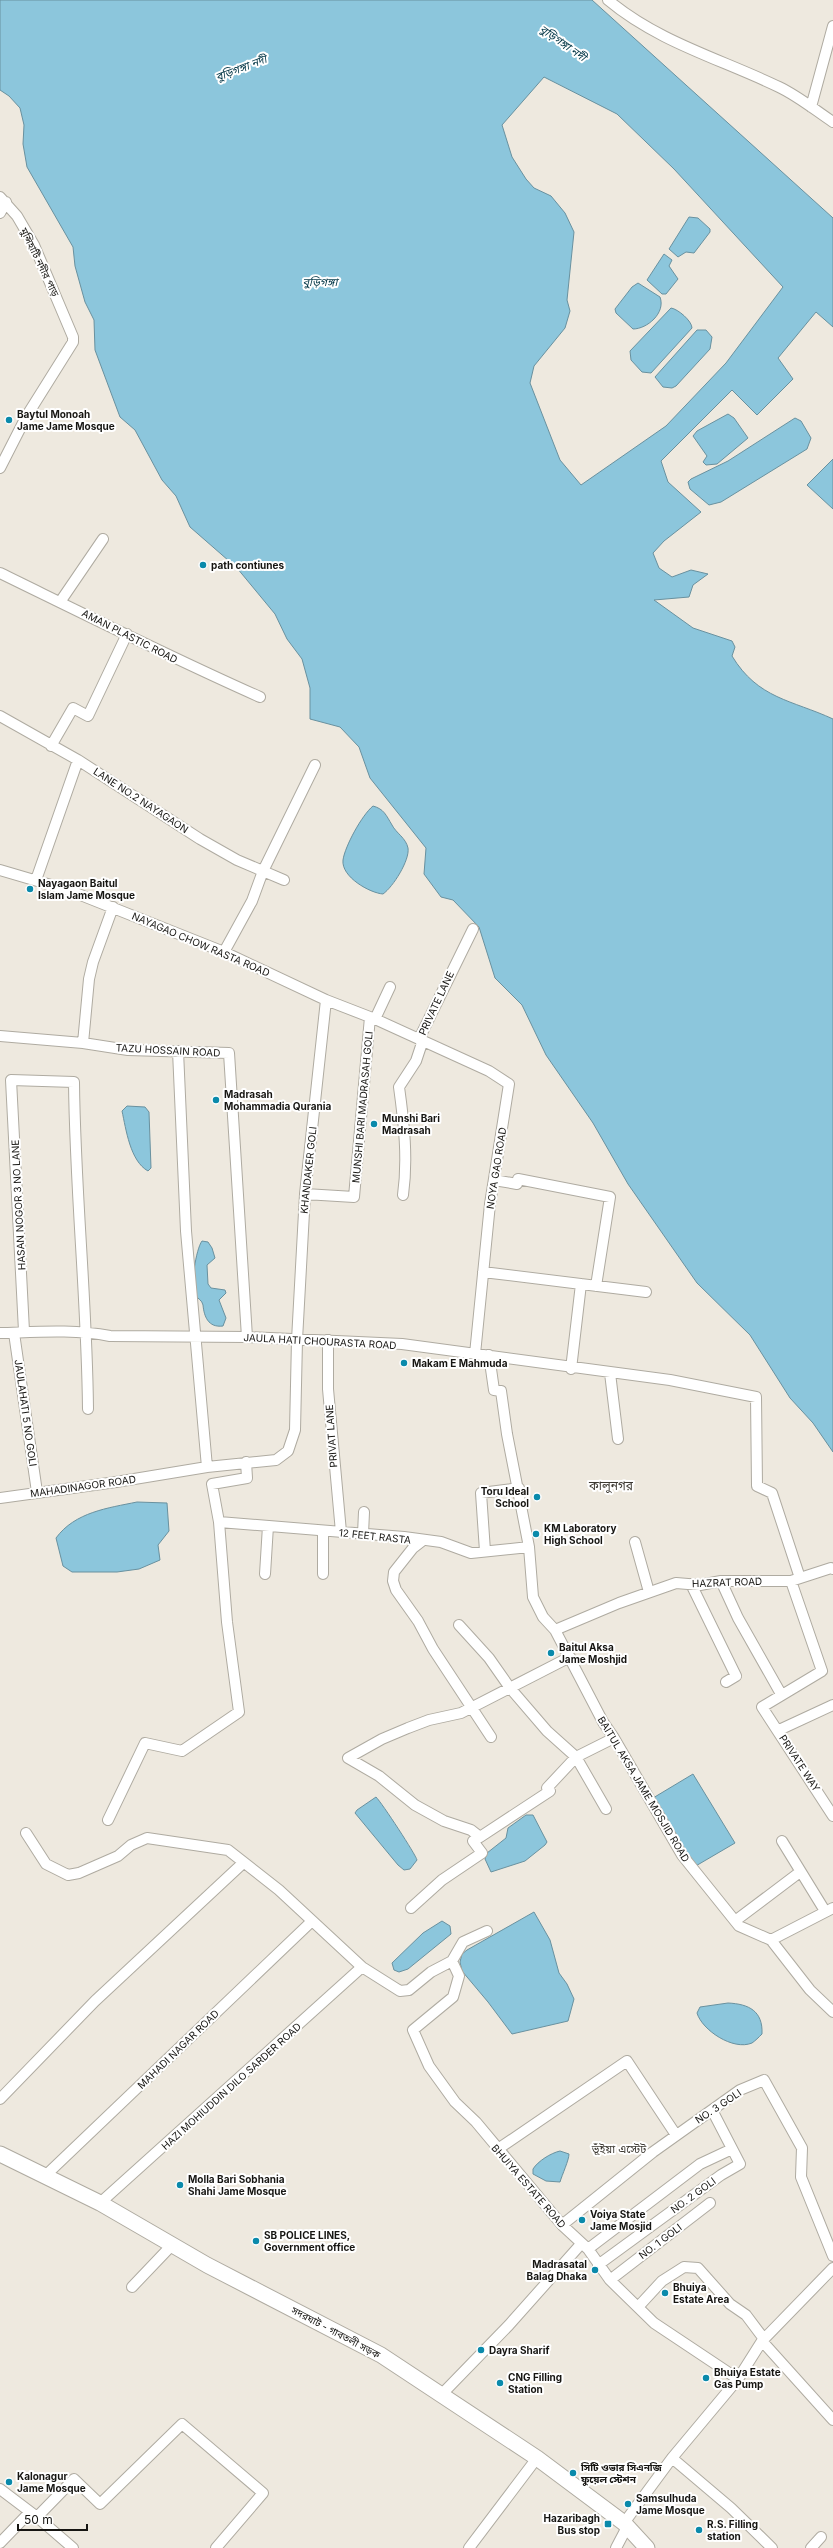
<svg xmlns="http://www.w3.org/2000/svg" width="833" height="2548" viewBox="0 0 833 2548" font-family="Inter,'Noto Sans Bengali',sans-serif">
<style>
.water{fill:#8cc6dc;stroke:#69919f;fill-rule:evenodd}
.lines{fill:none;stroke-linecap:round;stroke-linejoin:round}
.minor-casing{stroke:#afaba1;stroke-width:12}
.highway-casing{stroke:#afaba1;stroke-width:17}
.minor{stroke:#fff;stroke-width:10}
.highway{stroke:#fff;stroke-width:15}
.poi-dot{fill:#0a8aab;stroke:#fff;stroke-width:1.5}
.labels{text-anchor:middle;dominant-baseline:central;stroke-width:4;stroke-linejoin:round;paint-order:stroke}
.street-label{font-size:10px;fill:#161512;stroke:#fff}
.poi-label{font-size:10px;font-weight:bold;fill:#161512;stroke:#fff;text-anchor:start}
.water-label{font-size:11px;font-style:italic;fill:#003545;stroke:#fff}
.neighbourhood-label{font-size:11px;fill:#3c3831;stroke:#fff}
.quarter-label{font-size:12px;fill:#3c3831;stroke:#fff}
</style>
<rect width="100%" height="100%" fill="#eee9df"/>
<path class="water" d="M 0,0 L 592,0 L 833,218 L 833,327 L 816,312 L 778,358 L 793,379 L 757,415 L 732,390 L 661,461 L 668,482 L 701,512 L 664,541 L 653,553 L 659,568 L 672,577 L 691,570 L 708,574 L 693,585 L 689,597 L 654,600 L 693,628 L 732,641 L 735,647 L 732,656 C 758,699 792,700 833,719 L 833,1452 L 813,1423 L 790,1398 L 750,1335 L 697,1283 L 628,1184 L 593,1123 L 546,1055 L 522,1005 L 495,978 L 479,927 L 453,900 L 441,897 L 424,874 L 426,848 L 370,778 L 359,747 L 340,727 L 310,719 L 310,688 L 302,659 L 287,639 L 275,614 L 237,568 L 190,527 L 176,496 L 162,480 L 135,430 L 120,417 L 95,350 L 94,320 L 85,302 L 75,266 L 73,247 L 27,167 L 23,144 L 24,125 L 20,108 L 9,96 L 0,90 ZM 544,77 L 617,114 L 674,169 L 783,287 L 726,363 L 666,426 L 581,485 L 560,460 L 530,383 L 534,366 L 565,328 L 570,311 L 567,300 L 574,232 L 565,213 L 551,196 L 534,188 L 526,179 L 512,157 L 502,125 Z
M 689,217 L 698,218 L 710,229 L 710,232 L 694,253 L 686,252 L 678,257 L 669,249 Z
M 664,254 L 672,260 L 669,266 L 678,279 L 666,294 L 662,294 L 647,280 Z
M 638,283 L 660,297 C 666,313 647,329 633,329 L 616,313 L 615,309 L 632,287 Z
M 671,308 C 678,309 692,321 692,328 L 651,373 L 642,372 L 631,360 L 630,351 Z
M 697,330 L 706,330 L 712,337 L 710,349 L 676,386 L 672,388 L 663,387 L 655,377 Z
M 728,414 L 734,418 L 748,438 L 717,464 L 706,465 L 703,462 L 707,456 L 693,436 L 697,431 Z
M 795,418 L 801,421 L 811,438 L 807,449 L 721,502 L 709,505 L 690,489 L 688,482 L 691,479 L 728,461 Z
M 833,459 L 833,509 L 807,485 Z
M 373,806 C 384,809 386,815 392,825 C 396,833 406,838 408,848 C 410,860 393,887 383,894 C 370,893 341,877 343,860 C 345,846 362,815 373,806 Z
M 127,1106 L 145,1107 L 149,1112 L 151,1168 L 148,1171 C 130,1161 126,1129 122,1111 Z
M 202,1241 L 208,1242 L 212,1248 L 215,1258 L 207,1265 L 208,1284 L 211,1288 L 225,1290 L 226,1293 L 219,1300 L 226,1318 L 223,1326 C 208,1328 204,1316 203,1305 C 202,1300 198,1299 195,1295 C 190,1286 196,1249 202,1241 Z
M 137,1502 L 167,1503 L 169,1531 L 158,1545 L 160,1560 L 139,1569 L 117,1572 L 72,1572 L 63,1566 L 56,1538 C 75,1512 108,1508 137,1502 Z
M 693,1774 L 735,1843 L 694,1867 L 653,1798 Z
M 376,1797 C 382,1803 416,1855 417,1860 L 410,1869 L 404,1870 L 398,1865 L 355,1813 L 357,1810 Z
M 526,1815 L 533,1815 L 547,1842 L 545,1845 L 525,1861 L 491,1872 L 485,1859 L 487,1853 L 506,1838 L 508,1828 Z
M 534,1912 L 550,1940 L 559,1973 L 567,1984 L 574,1999 L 568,2021 L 512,2034 L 488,2002 L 462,1971 L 460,1962 L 462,1954 L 467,1950 Z
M 442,1921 L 450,1926 L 451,1934 L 408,1969 L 399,1972 L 394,1970 L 392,1963 L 423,1933 Z
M 728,2003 C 749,2004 763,2011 762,2034 C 759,2037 755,2041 752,2043 C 733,2051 702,2030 697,2013 L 700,2007 Z
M 560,2151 L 569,2154 C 569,2160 562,2175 560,2182 L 546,2181 L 533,2174 L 533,2169 C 538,2161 551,2153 560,2151 Z"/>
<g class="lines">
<defs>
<path id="minor" d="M 608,0 C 658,42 721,59 779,87 C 798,96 815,110 833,122
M 811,107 L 833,26
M 0,197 L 17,216 L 34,245 L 73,337 L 73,342 L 26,417 L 0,468
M 0,213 L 6,202
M 0,573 C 86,615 172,658 260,697
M 60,602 L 103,539
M 0,716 L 78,760 L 200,839 L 237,860 L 284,880
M 51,746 L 73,708 L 88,716 L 127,634
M 0,870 L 68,890 L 224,952 L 326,1000 L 375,1019 L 489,1071 L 509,1084 L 490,1204 L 475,1354
M 36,880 L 78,760
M 113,907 L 93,962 L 89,979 L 83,1043 L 128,1050 L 229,1053 L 247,1337
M 224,952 L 252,901 L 263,871 L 315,765
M 375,1019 L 390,987
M 0,1036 L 83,1043
M 178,1051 L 186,1231 L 207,1467
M 494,1180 L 517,1184 L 518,1179 L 610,1197 L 596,1286
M 305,1194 L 354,1197 L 370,1017
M 403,1195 C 408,1159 404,1123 399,1087 L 416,1061 L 422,1043 L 419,1039 L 473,929
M 483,1272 L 646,1292
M 24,1331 L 11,1080 L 74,1082 C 75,1191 87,1300 88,1409
M 0,1333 C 37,1332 73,1329 110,1336 L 247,1337 L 402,1344 L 670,1380 L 756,1397 L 757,1486 L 772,1493 L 800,1578
M 14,1333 L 37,1492
M 328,1340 L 328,1389 L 341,1532
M 489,1355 L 494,1390 L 501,1391 L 507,1434 L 529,1547 L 533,1597 L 543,1617 L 555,1630 L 603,1722 L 614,1738 L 682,1855 L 739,1926 L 771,1940 L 810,1990 L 833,2012
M 571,1369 L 581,1284
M 610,1373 L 618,1439
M 0,1498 L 116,1482 L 207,1467 L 276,1460 L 288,1451 L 295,1430 L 297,1340 L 305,1194 L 326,1000
M 219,1522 L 404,1537 L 441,1542 L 471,1553 L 529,1547
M 363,1534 L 364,1512
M 422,1541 L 413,1548 L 394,1572 L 393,1581 L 396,1590 L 418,1621 L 433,1649 L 491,1737
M 635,1542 L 649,1592
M 485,1551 L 481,1493 L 519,1488
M 265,1574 L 268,1526
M 323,1574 L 323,1531
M 721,1581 L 738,1618 L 781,1694
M 791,1581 L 822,1671 L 762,1707 L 833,1816
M 691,1584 L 736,1676 L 726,1682
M 459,1625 L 489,1658 L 510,1688 L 547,1731 L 576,1757 L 606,1809
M 555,1630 L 619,1603 L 676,1583 L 700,1585 L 721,1581 L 791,1581 L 831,1568 L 833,1569
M 570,1657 L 461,1713 L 429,1720 L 408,1728 L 382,1739 L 348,1758 L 379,1776 L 415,1805 L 444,1821 L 471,1830 L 480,1837 L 550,1791 L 547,1788 L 576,1757 L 614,1738
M 779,1730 L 833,1705
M 108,1820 L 145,1743 L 182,1751 L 239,1712 L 227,1622 L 219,1522 L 212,1484 L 247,1478 L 246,1462
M 26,1833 L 46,1864 L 68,1875 L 79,1873 L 118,1856 L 131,1845 L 147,1838 L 228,1850 L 279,1890 L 362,1967 L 400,1991 L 409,1990 L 431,1972 L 452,1961 L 463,1942 L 487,1931
M 782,1841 L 825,1911
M 411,1908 L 442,1880 L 482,1853 L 473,1841 L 480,1837
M 735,1921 L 800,1872
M 771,1940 L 833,1908
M 452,1961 L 459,1976 L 453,1997 L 413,2030 L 429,2066 L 455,2102 L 476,2122 L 562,2225 L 588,2249 L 610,2280 L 654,2323 L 738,2379
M 0,2099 L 95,2001 L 242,1864
M 498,2149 L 627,2061 L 676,2135
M 45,2176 L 311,1922
M 100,2203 L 362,1967
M 562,2225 L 653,2152 L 740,2090 L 764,2080 L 802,2148 L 801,2177 L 833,2256
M 588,2249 L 700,2164 L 732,2149
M 598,2265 L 721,2175 L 740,2164 L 712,2110
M 610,2280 L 710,2203
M 132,2287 L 172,2245
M 638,2307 L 662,2281 L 684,2267 L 698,2268 L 730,2304 L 746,2315 L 764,2339
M 762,2341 L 833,2420
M 442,2394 L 509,2325 L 581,2244
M 672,2458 L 731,2508 L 772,2548
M 0,2489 L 37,2517 L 73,2548
M 37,2517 L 74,2479 L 100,2504 L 182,2424 L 263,2493 L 216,2548
M 624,2523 L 672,2458 L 738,2379 L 762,2341 L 833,2268
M 0,2543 L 30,2512
M 469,2548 L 537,2458
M 616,2548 L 627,2527
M 811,2548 L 821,2537"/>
<path id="highway" d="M 0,2154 L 100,2203 L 207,2265 L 381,2355 L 537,2458 L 624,2523 L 647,2548"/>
</defs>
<use href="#minor" class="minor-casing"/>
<use href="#highway" class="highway-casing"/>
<use href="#minor" class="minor"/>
<use href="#highway" class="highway"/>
</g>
<g class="poi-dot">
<circle cx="9" cy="420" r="4"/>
<circle cx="203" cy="565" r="4"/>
<circle cx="30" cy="889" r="4"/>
<circle cx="216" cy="1100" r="4"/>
<circle cx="374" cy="1124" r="4"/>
<circle cx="404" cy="1363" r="4"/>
<circle cx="537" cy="1497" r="4"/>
<circle cx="536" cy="1534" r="4"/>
<circle cx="551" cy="1653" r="4"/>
<circle cx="180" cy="2185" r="4"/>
<circle cx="582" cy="2220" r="4"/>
<circle cx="256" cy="2241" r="4"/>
<circle cx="595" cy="2270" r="4"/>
<circle cx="665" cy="2293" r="4"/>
<circle cx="481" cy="2350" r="4"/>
<circle cx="706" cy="2378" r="4"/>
<circle cx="500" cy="2383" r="4"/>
<circle cx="573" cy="2473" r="4"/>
<circle cx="9" cy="2482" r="4"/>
<circle cx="628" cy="2504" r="4"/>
<rect x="604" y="2520" width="8" height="8" rx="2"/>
<circle cx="699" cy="2530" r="4"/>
</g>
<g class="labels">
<g class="street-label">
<text transform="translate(40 262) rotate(64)">মুন্সিহাটি নদীর পাড়</text>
<text transform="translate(130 636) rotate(27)">AMAN PLASTIC ROAD</text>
<text transform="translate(141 800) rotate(33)">LANE NO.2 NAYAGAON</text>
<text transform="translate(201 944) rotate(23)">NAYAGAO CHOW RASTA ROAD</text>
<text transform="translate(436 1003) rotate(-65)">PRIVATE LANE</text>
<text transform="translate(168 1050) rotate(3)">TAZU HOSSAIN ROAD</text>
<text transform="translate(362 1107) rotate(-85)">MUNSHI BARI MADRASAH GOLI</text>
<text transform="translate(496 1168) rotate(-81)">NOYA GAO ROAD</text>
<text transform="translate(308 1170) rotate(-84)">KHANDAKER GOLI</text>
<text transform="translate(18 1205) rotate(-93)">HASAN NOGOR 3 NO LANE</text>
<text transform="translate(320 1341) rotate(3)">JAULA HATI CHOURASTA ROAD</text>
<text transform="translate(26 1413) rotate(82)">JAULAHATI 5 NO GOLI</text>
<text transform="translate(331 1436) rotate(-94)">PRIVAT LANE</text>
<text transform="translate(83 1486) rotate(-8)">MAHADINAGOR ROAD</text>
<text transform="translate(375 1536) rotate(6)">12 FEET RASTA</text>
<text transform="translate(727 1582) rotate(-2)">HAZRAT ROAD</text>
<text transform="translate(800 1763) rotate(57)">PRIVATE WAY</text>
<text transform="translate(644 1789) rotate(59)">BAITUL AKSA JAME MOSJID ROAD</text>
<text transform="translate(178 2049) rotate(-44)">MAHADI NAGAR ROAD</text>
<text transform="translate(231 2086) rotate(-42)">HAZI MOHIUDDIN DILO SARDER ROAD</text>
<text transform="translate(718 2106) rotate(-34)">NO. 3 GOLI</text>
<text transform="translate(529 2186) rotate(49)">BHUIYA ESTATE ROAD</text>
<text transform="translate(693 2195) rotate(-36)">NO. 2 GOLI</text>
<text transform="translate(660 2241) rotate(-37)">NO. 1 GOLI</text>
<text transform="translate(336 2332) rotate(28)">সদরঘাট - গাবতলী সড়ক</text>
</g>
<g class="poi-label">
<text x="17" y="414">Baytul Monoah<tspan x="17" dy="12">Jame Jame Mosque</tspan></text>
<text x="211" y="565">path contiunes</text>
<text x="38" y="883">Nayagaon Baitul<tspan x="38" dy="12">Islam Jame Mosque</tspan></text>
<text x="224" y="1094">Madrasah<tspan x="224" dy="12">Mohammadia Qurania</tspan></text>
<text x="382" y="1118">Munshi Bari<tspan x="382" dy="12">Madrasah</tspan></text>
<text x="412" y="1363">Makam E Mahmuda</text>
<text x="529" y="1491" text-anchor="end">Toru Ideal<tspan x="529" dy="12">School</tspan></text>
<text x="544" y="1528">KM Laboratory<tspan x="544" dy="12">High School</tspan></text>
<text x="559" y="1647">Baitul Aksa<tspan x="559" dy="12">Jame Moshjid</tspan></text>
<text x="188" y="2179">Molla Bari Sobhania<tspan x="188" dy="12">Shahi Jame Mosque</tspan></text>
<text x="590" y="2214">Voiya State<tspan x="590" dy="12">Jame Mosjid</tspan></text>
<text x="264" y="2235">SB POLICE LINES,<tspan x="264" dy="12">Government office</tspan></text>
<text x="587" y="2264" text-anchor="end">Madrasatal<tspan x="587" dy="12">Balag Dhaka</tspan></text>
<text x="673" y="2287">Bhuiya<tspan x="673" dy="12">Estate Area</tspan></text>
<text x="489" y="2350">Dayra Sharif</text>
<text x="714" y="2372">Bhuiya Estate<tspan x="714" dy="12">Gas Pump</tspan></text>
<text x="508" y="2377">CNG Filling<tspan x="508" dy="12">Station</tspan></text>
<text x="581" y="2467">সিটি ওভার সিএনজি<tspan x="581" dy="12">ফুয়েল স্টেশন</tspan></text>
<text x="17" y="2476">Kalonagur<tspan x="17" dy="12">Jame Mosque</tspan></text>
<text x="636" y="2498">Samsulhuda<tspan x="636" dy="12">Jame Mosque</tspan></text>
<text x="600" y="2518" text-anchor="end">Hazaribagh<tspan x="600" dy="12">Bus stop</tspan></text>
<text x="707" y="2524">R.S. Filling<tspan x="707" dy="12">station</tspan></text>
</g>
<g class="water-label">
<text transform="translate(563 43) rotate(35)">বুড়িগঙ্গা নদী</text>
<text transform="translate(241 68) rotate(-21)">বুড়িগঙ্গা নদী</text>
<text x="320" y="282">বুড়িগঙ্গা</text>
</g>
<g class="neighbourhood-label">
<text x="619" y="2149">ভূঁইয়া এস্টেট</text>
</g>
<g class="quarter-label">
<text x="611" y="1485">কালুনগর</text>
</g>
</g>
<path d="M18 2524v6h69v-6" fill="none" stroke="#161512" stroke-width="2"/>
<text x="24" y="2524" font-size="12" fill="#161512" stroke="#ffffff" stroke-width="3" paint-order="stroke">50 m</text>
</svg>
